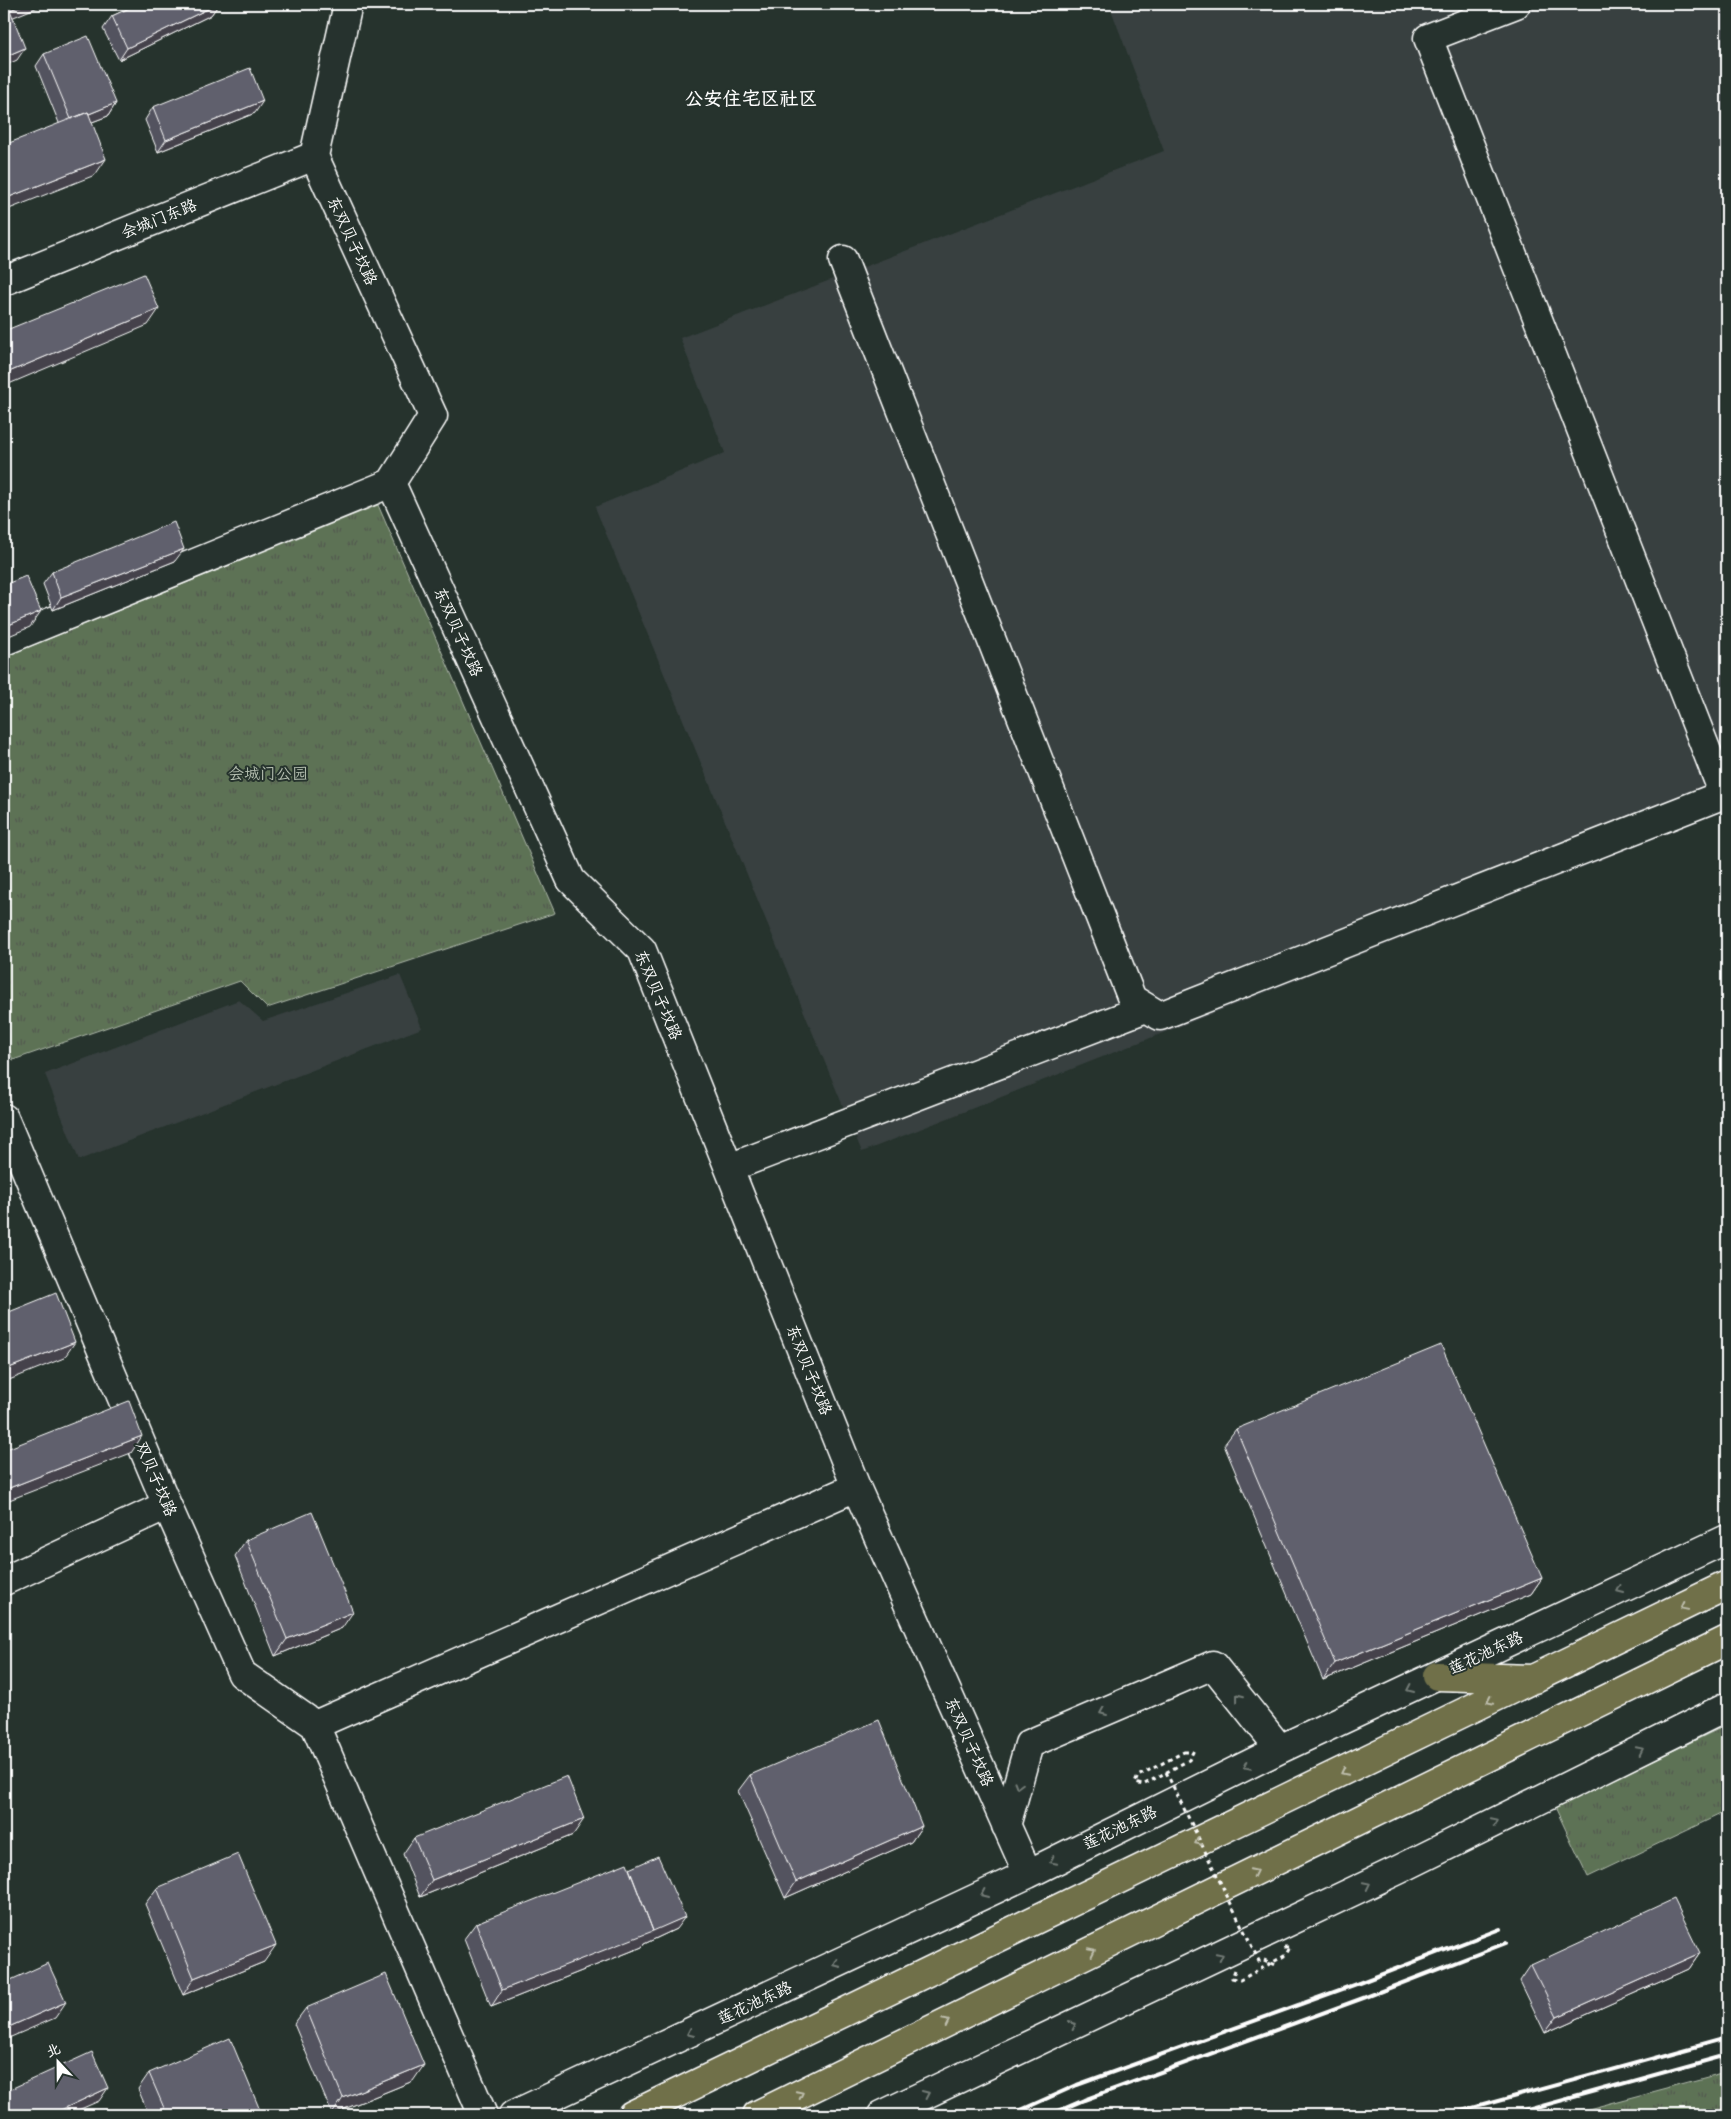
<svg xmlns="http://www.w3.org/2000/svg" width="1731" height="2119" viewBox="0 0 1731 2119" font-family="'Comic Neue','LXGW WenKai TC',sans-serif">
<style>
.built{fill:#384040}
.grass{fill:url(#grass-tufts);stroke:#aeb8aa}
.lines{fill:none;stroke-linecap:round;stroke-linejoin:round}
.minor-casing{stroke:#fff;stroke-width:31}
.highway-casing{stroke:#fff;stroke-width:31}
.path{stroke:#fff;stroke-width:3;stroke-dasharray:4 4;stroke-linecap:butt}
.minor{stroke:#26332d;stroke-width:28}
.highway{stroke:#70704a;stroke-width:28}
.rail{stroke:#fff;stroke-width:4}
.path-bridge{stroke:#fff;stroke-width:3;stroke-dasharray:4 4;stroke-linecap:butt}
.wall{fill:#53535e;stroke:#fff}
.shaded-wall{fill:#44434c;stroke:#fff}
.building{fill:#61606d;stroke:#fff}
.oneway{stroke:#727a76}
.oneway2{stroke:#bfbfae}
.labels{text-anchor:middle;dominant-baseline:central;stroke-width:4;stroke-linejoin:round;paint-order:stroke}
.street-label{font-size:16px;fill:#fff;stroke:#26332d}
.park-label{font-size:16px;fill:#b6c0b2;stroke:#26332d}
.quarter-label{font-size:19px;font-weight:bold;fill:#fff;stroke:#26332d}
</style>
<defs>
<pattern id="grass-tufts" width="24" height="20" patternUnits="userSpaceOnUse" patternTransform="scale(1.25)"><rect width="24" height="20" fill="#5d7255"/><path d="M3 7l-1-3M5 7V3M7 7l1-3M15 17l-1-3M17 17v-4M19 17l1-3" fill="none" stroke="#52594f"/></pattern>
</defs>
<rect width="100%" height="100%" fill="#26332d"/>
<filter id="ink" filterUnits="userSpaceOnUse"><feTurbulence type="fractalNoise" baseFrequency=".02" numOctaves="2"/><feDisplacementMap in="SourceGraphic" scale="10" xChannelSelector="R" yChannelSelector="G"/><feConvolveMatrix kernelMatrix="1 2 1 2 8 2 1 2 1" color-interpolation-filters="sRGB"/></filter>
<g filter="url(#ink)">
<path class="built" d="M 1109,4 L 1727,4 L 1727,810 L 862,1152 L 595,507 L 725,453 L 680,338 L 1164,151 Z
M 400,975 L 422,1028 L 79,1160 L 45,1074 L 239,1000 L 263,1021 Z"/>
<path class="grass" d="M 378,505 L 555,913 L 267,1008 L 240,981 L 13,1060 L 4,1037 L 4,657 Z
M 1727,1725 L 1727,1811 L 1588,1877 L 1555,1807 Z
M 1727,2072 L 1727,2115 L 1566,2115 Z"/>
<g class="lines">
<defs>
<path id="minor" d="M 348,4 L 314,156 L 433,416 L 391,483 L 571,880 L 642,950 L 856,1487 L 1028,1874
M 1516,4 L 1428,38 L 1724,795
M 843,260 L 1132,999 L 1160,1016 L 1727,793
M 4,281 L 314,156
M 4,641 L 391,483
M 4,1118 L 167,1505 L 242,1674 L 315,1725
M 729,1168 L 1146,1008
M 4,1581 L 167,1505
M 1006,1826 L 1029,1744 L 1213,1665 L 1280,1749
M 483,2115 L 315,1725 L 856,1487
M 513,2115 L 1028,1874 L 1280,1749 L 1727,1539
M 882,2115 L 1398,1870 L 1727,1707"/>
<path id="highway" d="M 1437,1676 L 1534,1679
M 632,2115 L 1727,1585
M 757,2115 L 1727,1640"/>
</defs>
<use href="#minor" class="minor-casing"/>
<use href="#highway" class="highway-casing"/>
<path class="path" d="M 1184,1752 L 1193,1752 L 1189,1760 L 1143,1785 L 1135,1783 L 1138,1776 Z
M 1264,1960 L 1276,1965"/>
<use href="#minor" class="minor"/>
<use href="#highway" class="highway"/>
<path class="rail" d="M 1010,2115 L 1077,2085 L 1359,1983 L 1500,1929
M 1049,2115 L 1084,2100 L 1366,1997 L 1506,1943
M 1447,2115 L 1727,2038
M 1509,2115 L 1727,2055"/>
<path class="path-bridge" d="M 1166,1772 L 1262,1967
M 1235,1970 L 1232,1978 L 1240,1980 L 1286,1955 L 1290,1947 L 1281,1947"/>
</g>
<path class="wall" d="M 138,4 L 219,4 L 211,15 L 119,60 L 103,29 L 112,16 Z
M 44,54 L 116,103 L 108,116 L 92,122 L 95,175 L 59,123 L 36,66 Z
M 153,107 L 255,113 L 158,152 L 145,120 Z
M 175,561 L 53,610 L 43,584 L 52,572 Z
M 1236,1429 L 1542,1578 L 1531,1594 L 1323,1680 L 1224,1445 Z
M 246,1540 L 342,1628 L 275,1656 L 235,1556 Z
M 750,1775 L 922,1826 L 911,1842 L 785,1898 L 738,1791 Z
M 573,1835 L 420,1897 L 403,1854 L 414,1838 Z
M 629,1869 L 676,1929 L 644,1944 L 642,1947 L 491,2007 L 464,1939 L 476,1923 Z
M 157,1888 L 264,1962 L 183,1995 L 145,1904 Z
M 1700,1953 L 1689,1969 L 1545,2033 L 1520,1981 L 1531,1965 Z
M 306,2008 L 413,2081 L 332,2114 L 294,2024 Z
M 149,2073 L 262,2115 L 149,2115 L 138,2089 Z"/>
<path class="shaded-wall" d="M 25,4 L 45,4 L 4,21 L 10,10 Z
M 218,4 L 219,4 L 211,15 L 119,60 L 127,48 Z
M 25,48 L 17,60 L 4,66 L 4,57 Z
M 263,101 L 255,113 L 158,152 L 166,140 Z
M 116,103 L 108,116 L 63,133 L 72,121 Z
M 106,159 L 95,175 L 4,211 L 4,199 Z
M 159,309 L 148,325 L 4,386 L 4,374 Z
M 184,549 L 175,561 L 53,610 L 61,597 Z
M 41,611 L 30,627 L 4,638 L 4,627 Z
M 75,1342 L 64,1358 L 4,1382 L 4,1370 Z
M 142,1436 L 131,1453 L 4,1502 L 4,1490 Z
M 1542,1578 L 1531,1594 L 1323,1680 L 1335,1663 Z
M 353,1612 L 342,1628 L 275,1656 L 287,1639 Z
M 584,1819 L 573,1835 L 420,1897 L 432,1880 Z
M 922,1826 L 911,1842 L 785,1898 L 796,1882 Z
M 685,1917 L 676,1929 L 644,1944 L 642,1947 L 491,2007 L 502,1990 Z
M 276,1945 L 264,1962 L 183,1995 L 194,1978 Z
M 1700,1953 L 1689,1969 L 1545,2033 L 1557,2017 Z
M 66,2002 L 55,2018 L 4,2040 L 4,2029 Z
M 424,2065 L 413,2081 L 332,2114 L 343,2098 Z
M 108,2088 L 99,2101 L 67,2115 L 50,2115 Z"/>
<path class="building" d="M 4,4 L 25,4 L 10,10 L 25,48 L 4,57 Z
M 138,4 L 218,4 L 127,48 L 112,16 Z
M 88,36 L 116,103 L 89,114 L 88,112 L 71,119 L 44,54 Z
M 250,68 L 263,101 L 166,140 L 153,107 Z
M 88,112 L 106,159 L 4,199 L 4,145 Z
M 144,274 L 159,309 L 4,374 L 4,331 Z
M 174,522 L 184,549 L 61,597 L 52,572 Z
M 26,576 L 41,611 L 4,627 L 4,585 Z
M 56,1293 L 75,1342 L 4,1370 L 4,1314 Z
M 1441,1345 L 1542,1578 L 1335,1663 L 1236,1429 Z
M 129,1401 L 142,1436 L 4,1490 L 4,1450 Z
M 312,1512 L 353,1612 L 287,1639 L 246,1540 Z
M 879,1720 L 922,1826 L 796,1882 L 750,1775 Z
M 567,1776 L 584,1819 L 432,1880 L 414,1838 Z
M 238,1854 L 276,1945 L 194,1978 L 157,1888 Z
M 658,1856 L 685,1917 L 653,1931 L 629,1869 Z
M 627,1863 L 653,1931 L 502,1990 L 476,1923 Z
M 1674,1899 L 1700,1953 L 1557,2017 L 1531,1965 Z
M 48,1963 L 66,2002 L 4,2029 L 4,1983 Z
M 386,1974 L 424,2065 L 343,2098 L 306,2008 Z
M 230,2038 L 262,2115 L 167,2115 L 149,2073 Z
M 92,2052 L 108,2088 L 50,2115 L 4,2115 L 4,2092 Z"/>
<defs><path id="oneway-chevron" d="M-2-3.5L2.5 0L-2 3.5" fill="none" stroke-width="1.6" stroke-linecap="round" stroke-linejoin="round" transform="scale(1.25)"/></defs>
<g class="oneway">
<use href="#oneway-chevron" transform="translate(1620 1590) rotate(155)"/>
<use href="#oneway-chevron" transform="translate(1410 1689) rotate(155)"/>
<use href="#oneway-chevron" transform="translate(1239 1697) rotate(-128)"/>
<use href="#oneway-chevron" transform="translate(1103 1712) rotate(157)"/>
<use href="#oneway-chevron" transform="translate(1640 1750) rotate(-26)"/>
<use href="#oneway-chevron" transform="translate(1247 1766) rotate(154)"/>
<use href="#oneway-chevron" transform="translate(1018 1785) rotate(106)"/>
<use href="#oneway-chevron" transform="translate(1495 1822) rotate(-26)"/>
<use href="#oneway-chevron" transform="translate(1053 1861) rotate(154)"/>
<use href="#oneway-chevron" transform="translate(1367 1885) rotate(-26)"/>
<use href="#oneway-chevron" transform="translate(984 1894) rotate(155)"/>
<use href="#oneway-chevron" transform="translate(1220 1956) rotate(-26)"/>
<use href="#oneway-chevron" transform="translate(837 1964) rotate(155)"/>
<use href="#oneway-chevron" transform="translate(1073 2025) rotate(-25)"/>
<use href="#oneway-chevron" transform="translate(690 2033) rotate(155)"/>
<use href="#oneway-chevron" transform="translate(926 2094) rotate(-25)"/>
</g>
<g class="oneway2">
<use href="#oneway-chevron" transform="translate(1684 1607) rotate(154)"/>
<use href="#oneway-chevron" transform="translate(1490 1701) rotate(154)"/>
<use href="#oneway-chevron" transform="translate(1344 1772) rotate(154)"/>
<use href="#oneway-chevron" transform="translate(1198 1842) rotate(154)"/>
<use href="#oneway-chevron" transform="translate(1254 1872) rotate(-26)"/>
<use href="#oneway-chevron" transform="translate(1092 1951) rotate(-26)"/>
<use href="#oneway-chevron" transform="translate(946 2022) rotate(-26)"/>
<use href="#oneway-chevron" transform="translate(800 2094) rotate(-26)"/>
</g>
</g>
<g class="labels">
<g class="street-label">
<text transform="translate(159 219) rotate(-22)">会城门东路</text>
<text transform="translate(352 241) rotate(65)">东双贝子坟路</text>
<text transform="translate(458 632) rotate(66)">东双贝子坟路</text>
<text transform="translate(658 995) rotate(67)">东双贝子坟路</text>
<text transform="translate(809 1370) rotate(68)">东双贝子坟路</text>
<text transform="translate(156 1479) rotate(67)">双贝子坟路</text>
<text transform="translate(1486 1653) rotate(-25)">莲花池东路</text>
<text transform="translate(969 1742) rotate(66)">东双贝子坟路</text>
<text transform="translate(1120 1828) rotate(-26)">莲花池东路</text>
<text transform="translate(755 2003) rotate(-25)">莲花池东路</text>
</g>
<g class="park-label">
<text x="268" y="774">会城门公园</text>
</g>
<g class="quarter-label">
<text x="751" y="99">公安住宅区社区</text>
</g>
</g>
<rect width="1731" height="2119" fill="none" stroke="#26332d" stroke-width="20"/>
<rect x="10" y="10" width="1711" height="2099" fill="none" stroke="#fff" stroke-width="2" filter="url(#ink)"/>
<g transform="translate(58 2062) rotate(338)" stroke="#26332d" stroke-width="4" paint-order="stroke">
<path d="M0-4L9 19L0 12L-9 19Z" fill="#ffffff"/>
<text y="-8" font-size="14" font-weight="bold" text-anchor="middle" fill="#ffffff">北</text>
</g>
</svg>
